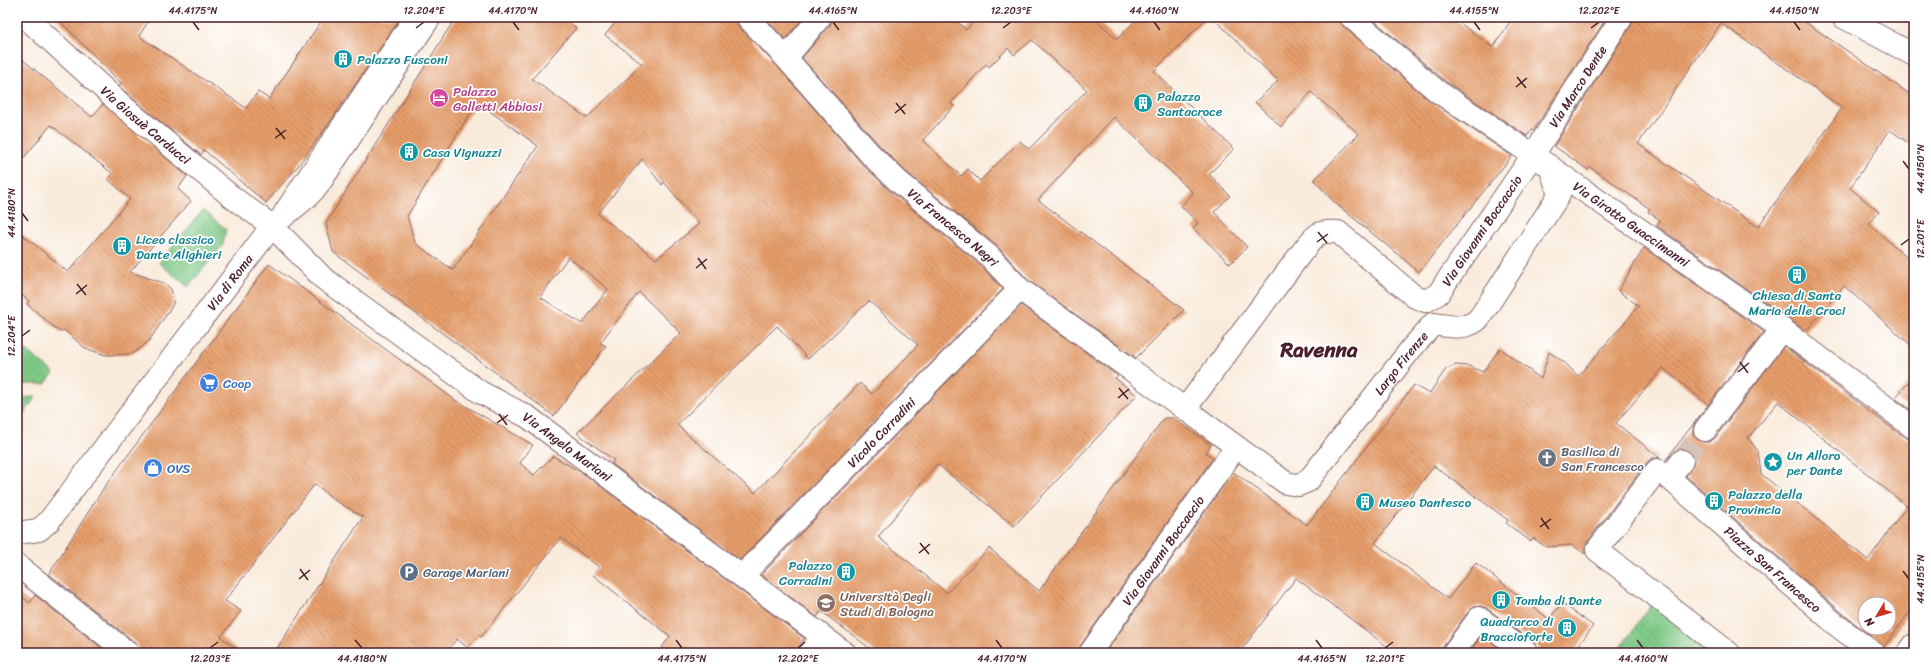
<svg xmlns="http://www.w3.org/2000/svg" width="1931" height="670" viewBox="0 0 1931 670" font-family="Sriracha,sans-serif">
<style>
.grass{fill:url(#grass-dots);stroke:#647458}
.building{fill:url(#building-back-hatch);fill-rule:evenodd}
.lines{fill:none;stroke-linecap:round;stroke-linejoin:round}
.street-tunnel{stroke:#d6c2b9;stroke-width:22;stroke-dasharray:22 11;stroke-linecap:butt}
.lane-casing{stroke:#876669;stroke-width:16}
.street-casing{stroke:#876669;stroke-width:24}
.lane{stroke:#fff;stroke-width:14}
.street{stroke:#fff;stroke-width:22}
.ticks{fill:none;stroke:#4a1f2b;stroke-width:1.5}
.labels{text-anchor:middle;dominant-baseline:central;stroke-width:3.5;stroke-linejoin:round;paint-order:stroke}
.culture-label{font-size:13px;fill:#0d838f;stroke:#fff;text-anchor:start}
.street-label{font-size:13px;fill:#4a1f2b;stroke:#fff}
.hotel-label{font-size:13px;fill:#b23c85;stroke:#fff;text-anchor:start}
.shop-label{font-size:13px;fill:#366cbe;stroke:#fff;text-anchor:start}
.worship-label{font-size:13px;fill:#5b616d;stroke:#fff;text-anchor:start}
.service-label{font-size:13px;fill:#4e5e75;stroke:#fff;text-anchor:start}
.education-label{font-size:13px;fill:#785e54;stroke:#fff;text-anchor:start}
.town-label{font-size:21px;font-weight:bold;fill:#4a1f2b;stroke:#fff}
.neatline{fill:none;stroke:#4a1f2b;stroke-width:1.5}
.ticks-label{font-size:10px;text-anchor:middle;fill:#4a1f2b}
</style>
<defs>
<pattern id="grass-dots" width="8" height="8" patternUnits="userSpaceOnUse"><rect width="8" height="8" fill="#7fc986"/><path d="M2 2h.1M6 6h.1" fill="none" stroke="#6fac74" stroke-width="1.8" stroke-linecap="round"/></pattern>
<pattern id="building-back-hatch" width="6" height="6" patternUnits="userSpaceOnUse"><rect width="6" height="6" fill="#e69e6b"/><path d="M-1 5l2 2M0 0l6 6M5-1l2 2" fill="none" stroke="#bc8058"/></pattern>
</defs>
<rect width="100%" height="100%" fill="#fff"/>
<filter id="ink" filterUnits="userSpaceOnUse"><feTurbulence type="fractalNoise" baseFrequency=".025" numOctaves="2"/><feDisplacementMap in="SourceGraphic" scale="8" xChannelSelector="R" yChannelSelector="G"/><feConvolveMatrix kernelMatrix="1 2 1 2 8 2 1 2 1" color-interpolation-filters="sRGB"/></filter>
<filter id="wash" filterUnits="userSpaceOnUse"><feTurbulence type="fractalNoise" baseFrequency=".012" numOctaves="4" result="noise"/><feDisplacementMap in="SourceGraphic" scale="16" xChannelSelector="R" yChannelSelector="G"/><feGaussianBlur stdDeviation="0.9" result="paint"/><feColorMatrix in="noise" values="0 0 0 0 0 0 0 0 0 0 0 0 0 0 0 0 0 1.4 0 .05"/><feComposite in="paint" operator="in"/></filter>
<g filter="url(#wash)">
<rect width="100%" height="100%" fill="#f9ebdc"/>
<path class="grass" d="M 203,210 L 226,229 L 223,245 L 188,287 L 159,263 Z
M 17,343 L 54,373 L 45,384 L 17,384 Z
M 36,397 L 17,423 L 17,398 Z
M 1654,601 L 1721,653 L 1616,653 Z"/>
<g id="blocks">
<path class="building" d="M 56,17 L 151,17 L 139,36 L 246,108 L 258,92 L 269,99 L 324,17 L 401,17 L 332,119 L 298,166 L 266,203 L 204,150 L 201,155 L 133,99 L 119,86 L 121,83 Z
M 456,17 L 563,17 L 576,28 L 532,79 L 587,118 L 642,64 L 605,35 L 620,17 L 735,17 L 738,26 L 777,66 L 862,164 L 890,191 L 980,265 L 1003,289 L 740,560 L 612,464 L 614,460 L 577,433 L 681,333 L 639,292 L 600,343 L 606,346 L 554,416 L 333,252 L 326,223 ZM 477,102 L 538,146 L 453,270 L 415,243 L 407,216 ZM 642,159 L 662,185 L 664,182 L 699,224 L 656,259 L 598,214 ZM 568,257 L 608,289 L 582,324 L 540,297 ZM 869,301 L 918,345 L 872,394 L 860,383 L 755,493 L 677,425 L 777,326 L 808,359 Z
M 764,17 L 804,17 L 785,39 Z
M 832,17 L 953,17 L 966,30 L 978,17 L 1093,17 L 1117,39 L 1139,17 L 1208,17 L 1154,71 L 1234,149 L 1209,174 L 1230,196 L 1214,212 L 1247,247 L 1230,264 L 1193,228 L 1198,223 L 1181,206 L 1193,193 L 1114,117 L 1038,200 L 1184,310 L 1136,358 L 1028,280 L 997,246 L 906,172 L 880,146 L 802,58 L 830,25 ZM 1032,40 L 1087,90 L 1029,149 L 1020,141 L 980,181 L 968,169 L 961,176 L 923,140 L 954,106 L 951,103 L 986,64 L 989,67 L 1008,48 L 1014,55 Z
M 1212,17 L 1339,17 L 1343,26 L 1429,100 L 1512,156 L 1419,272 L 1333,201 L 1314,180 L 1359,134 L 1311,92 L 1281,127 L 1255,102 L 1278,81 Z
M 1370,17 L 1452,17 L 1493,48 L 1513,17 L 1607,17 L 1533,131 L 1532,130 L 1527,136 L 1445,81 Z
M 1634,17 L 1798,17 L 1914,97 L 1914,147 L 1890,130 L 1850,188 L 1879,212 L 1869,224 L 1914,264 L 1914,348 L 1844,286 L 1806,331 L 1657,226 L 1660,220 L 1648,212 L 1650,209 L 1590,167 L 1588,170 L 1554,146 L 1632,24 ZM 1721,23 L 1842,108 L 1758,227 L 1638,144 Z
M 17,55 L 92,117 L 103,104 L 187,176 L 178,189 L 191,201 L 130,272 L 164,283 L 171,289 L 174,300 L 172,306 L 149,341 L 134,353 L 121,355 L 105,355 L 85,348 L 64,330 L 60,332 L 27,304 L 29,301 L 17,291 L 17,230 L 68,272 L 130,199 L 108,179 L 113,174 L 51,125 L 17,166 Z
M 1644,248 L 1764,332 L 1695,422 L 1693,428 L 1693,434 L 1698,440 L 1704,442 L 1709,442 L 1715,438 L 1784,346 L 1878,418 L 1906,438 L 1914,440 L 1914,606 L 1884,647 L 1847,617 L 1686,476 L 1694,463 L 1694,457 L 1690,451 L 1684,449 L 1678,449 L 1665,461 L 1708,405 L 1663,368 L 1616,423 L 1660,458 L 1652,458 L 1647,462 L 1587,542 L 1585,548 L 1585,554 L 1572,545 L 1546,547 L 1533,538 L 1530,541 L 1506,523 L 1508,520 L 1434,466 L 1375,543 L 1448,599 L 1476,563 L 1549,619 L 1562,603 L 1593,626 L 1573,653 L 1539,653 L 1538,648 L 1534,643 L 1486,608 L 1480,606 L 1474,607 L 1469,611 L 1443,646 L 1441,653 L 1396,653 L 1296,578 L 1239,653 L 1105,653 L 1233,472 L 1307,525 L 1414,385 L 1429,394 L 1446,369 L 1456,365 L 1469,366 L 1483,372 L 1500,348 L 1541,379 L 1549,352 L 1564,362 L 1578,376 L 1639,306 L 1618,291 ZM 1778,402 L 1907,506 L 1868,560 L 1761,474 L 1758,451 L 1748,438 ZM 1865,604 L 1889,604 L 1889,628 L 1865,628 Z
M 269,264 L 455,400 L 533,445 L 520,463 L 534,475 L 553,456 L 584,474 L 804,638 L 794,653 L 658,653 L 670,636 L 593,575 L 599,567 L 561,538 L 481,637 L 479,635 L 468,648 L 457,639 L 445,653 L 274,653 L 363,517 L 336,501 L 315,484 L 225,601 L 241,611 L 221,637 L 242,653 L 140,653 L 136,643 L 49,574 L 103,489 Z
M 1021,305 L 1118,376 L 1115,378 L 1137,395 L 1014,526 L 937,464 L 878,537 L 947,593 L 989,548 L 1039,591 L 1164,418 L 1173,418 L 1211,445 L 1206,453 L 1213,458 L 1080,646 L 1078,653 L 876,653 L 821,611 L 817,617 L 761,575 Z
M 1914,376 L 1914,412 L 1895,398 Z
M 17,593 L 30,603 L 35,595 L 108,653 L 17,653 Z
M 1482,635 L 1506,653 L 1469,653 Z"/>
</g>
</g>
<g filter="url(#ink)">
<use href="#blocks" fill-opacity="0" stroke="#876669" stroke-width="1"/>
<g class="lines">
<path class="street-tunnel" d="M 1682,461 L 1705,430"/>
<defs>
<path id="lane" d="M 281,211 L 411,17"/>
<g id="street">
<path id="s1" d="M 25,17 L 125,108 L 232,197 L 272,226 L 323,278 L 480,392 L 528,417 L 845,653"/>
<path id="s2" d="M 747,17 L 786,58 L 871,155 L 898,181 L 989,256 L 1020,289 L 1185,409"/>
<path id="s3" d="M 1351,17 L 1437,91 L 1533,155 L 1782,329 L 1914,428"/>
<path d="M 1843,17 L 1914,55"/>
<path d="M 786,58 L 820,17"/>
<path id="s4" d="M 1426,301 L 1415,297 L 1338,232 C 1316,230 1315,236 1302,252 L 1185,409 L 1286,483 L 1298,485 L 1308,481 L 1411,349 L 1433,324"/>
<path id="s5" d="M 1426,301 L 1438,294 L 1533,155 L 1622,17"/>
<path d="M 1433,324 C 1447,326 1464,330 1476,321 C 1480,318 1483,312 1486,308 L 1559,195 L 1550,166"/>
<path d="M 1705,430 L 1782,329"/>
<path d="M 1669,478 L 1682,461"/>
<path id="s6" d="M 17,533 L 39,530 L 49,521 L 272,226 L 306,198 L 317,187 L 430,17"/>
<path d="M 17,565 L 128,653"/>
<path id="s7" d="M 742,576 L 1020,289"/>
<path d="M 810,653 L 822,636"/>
<path id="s8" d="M 1090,653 L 1236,447"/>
<path d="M 1453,653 L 1479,618 L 1527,653"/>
<path id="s9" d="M 1729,653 L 1597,550 L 1657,470 L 1669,478 L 1839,627 L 1873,653"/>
<path d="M 1908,653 L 1914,645"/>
</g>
</defs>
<use href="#lane" class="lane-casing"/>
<use href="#street" class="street-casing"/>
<use href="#lane" class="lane"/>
<use href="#street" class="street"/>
</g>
</g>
<path class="ticks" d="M 193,22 L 199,30M 513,22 L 519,30M 833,22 L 839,30M 1154,22 L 1160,30M 1474,22 L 1480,30M 1794,22 L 1800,30M 416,28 L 424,22M 1003,28 L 1011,22M 1591,28 L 1599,22M 1517,77 L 1526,88M 1516,87 L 1527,78M 896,103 L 905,114M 895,113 L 906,104M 276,128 L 285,139M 275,138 L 286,130M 1903,161 L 1909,169M 22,213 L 28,221M 1318,232 L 1327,243M 1317,242 L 1328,234M 1901,245 L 1909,239M 698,258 L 706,269M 696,268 L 707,259M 77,284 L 86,295M 76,294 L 87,285M 22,336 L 30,330M 1740,362 L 1748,373M 1738,372 L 1749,363M 1119,388 L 1128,399M 1118,398 L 1129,389M 499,414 L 507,425M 497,423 L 508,415M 1541,518 L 1549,529M 1540,527 L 1551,519M 920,543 L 929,554M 919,553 L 930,544M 300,569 L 308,580M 1903,571 L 1909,579M 299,579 L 310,570M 355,640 L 362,648M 676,640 L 682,648M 996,640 L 1002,648M 1316,640 L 1322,648M 1637,640 L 1643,648M 210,648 L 218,642M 798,648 L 805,642M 1385,648 L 1393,642"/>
<defs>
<symbol id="building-disc" viewBox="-11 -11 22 22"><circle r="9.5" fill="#0f9aa8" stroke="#fff"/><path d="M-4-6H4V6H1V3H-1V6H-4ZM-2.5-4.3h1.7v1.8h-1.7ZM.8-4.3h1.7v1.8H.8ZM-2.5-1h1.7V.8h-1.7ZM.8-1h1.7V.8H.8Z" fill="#fff"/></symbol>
<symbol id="hotel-disc" viewBox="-11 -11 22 22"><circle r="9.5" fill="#d1479c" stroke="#fff"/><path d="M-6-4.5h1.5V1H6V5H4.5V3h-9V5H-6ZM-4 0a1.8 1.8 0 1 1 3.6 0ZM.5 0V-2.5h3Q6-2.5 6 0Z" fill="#fff"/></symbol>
<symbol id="supermarket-disc" viewBox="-11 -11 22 22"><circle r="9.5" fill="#3f7fe0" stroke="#fff"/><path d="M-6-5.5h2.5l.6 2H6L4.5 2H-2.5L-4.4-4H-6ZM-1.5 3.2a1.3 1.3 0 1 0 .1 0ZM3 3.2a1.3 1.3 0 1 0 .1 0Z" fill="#fff"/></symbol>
<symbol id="church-disc" viewBox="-11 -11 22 22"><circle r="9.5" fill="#6b7280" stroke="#fff"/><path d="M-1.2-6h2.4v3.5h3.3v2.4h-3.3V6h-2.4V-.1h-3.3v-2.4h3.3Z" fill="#fff"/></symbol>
<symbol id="sight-disc" viewBox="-11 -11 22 22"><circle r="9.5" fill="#0f9aa8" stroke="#fff"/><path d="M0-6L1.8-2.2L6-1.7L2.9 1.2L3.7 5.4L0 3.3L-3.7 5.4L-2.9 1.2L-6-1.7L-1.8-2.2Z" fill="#fff"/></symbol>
<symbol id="shop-disc" viewBox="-11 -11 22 22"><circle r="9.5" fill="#3f7fe0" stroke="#fff"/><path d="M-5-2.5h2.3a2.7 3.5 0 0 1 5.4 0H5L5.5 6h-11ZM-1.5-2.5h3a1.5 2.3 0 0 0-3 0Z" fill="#fff"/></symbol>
<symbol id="parking-disc" viewBox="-11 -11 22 22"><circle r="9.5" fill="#5c6f8a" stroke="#fff"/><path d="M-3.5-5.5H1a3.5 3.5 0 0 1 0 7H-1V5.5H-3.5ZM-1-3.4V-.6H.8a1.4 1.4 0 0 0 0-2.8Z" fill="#fff"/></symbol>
<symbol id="university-disc" viewBox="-11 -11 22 22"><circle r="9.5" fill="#8d6e63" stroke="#fff"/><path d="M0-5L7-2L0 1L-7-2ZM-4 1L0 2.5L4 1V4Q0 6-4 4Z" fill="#fff"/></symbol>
</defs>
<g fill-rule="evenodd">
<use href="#building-disc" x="332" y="48" width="22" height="22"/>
<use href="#hotel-disc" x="428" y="87" width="22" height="22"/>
<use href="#building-disc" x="1132" y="92" width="22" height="22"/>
<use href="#building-disc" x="398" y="141" width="22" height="22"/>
<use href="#building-disc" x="111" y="235" width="22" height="22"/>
<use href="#building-disc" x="1786" y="264" width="22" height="22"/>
<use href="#supermarket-disc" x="198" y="372" width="22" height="22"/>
<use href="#church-disc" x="1536" y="447" width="22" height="22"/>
<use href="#sight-disc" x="1762" y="451" width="22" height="22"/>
<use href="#shop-disc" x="142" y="457" width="22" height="22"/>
<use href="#building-disc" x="1703" y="490" width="22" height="22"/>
<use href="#building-disc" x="1354" y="491" width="22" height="22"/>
<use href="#parking-disc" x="398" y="561" width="22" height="22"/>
<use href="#building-disc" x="835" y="561" width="22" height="22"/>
<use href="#building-disc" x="1490" y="589" width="22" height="22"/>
<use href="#university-disc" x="815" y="592" width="22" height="22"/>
<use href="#building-disc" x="1556" y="617" width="22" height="22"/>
</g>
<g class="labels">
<g class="culture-label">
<text x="357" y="59">Palazzo Fusconi</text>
<text x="1157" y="96">Palazzo<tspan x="1157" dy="15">Santacroce</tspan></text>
<text x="423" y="152">Casa Vignuzzi</text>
<text x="136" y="239">Liceo classico<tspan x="136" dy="15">Dante Alighieri</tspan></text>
<text x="1797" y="295" text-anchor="middle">Chiesa di Santa<tspan x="1797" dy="15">Maria delle Croci</tspan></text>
<text x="1787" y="455">Un Alloro<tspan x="1787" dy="15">per Dante</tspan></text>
<text x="1728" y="494">Palazzo della<tspan x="1728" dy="15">Provincia</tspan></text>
<text x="1379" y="502">Museo Dantesco</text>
<text x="832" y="565" text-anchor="end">Palazzo<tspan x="832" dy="15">Corradini</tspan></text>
<text x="1515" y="600">Tomba di Dante</text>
<text x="1553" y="621" text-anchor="end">Quadrarco di<tspan x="1553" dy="15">Braccioforte</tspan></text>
</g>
<g class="street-label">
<text stroke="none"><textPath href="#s5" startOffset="264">Via Marco Dente</textPath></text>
<text stroke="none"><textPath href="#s1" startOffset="162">Via Giosuè Carducci</textPath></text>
<text stroke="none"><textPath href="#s3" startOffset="349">Via Girotto Guaccimanni</textPath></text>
<text stroke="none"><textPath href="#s2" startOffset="295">Via Francesco Negri</textPath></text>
<text stroke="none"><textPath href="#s5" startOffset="91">Via Giovanni Boccaccio</textPath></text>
<text stroke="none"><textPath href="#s6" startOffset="335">Via di Roma</textPath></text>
<text stroke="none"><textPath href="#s4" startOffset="651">Largo Firenze</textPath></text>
<text stroke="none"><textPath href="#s7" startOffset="200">Vicolo Corradini</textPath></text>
<text stroke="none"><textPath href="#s1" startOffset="694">Via Angelo Mariani</textPath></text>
<text stroke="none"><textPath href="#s8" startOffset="126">Via Giovanni Boccaccio</textPath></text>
<text stroke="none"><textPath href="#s9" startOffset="420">Piazza San Francesco</textPath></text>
</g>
<g class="hotel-label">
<text x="453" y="91">Palazzo<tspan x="453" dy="15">Galletti Abbiosi</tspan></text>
</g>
<g class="shop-label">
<text x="223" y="383">Coop</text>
<text x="167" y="468">OVS</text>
</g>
<g class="worship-label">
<text x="1561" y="451">Basilica di<tspan x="1561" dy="15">San Francesco</tspan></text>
</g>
<g class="service-label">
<text x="423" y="572">Garage Mariani</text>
</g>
<g class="education-label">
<text x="840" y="596">Università Degli<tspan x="840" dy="15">Studi di Bologna</tspan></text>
</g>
<g class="town-label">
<text x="1319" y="350">Ravenna</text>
</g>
</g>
<rect width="1931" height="670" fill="none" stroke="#fff" stroke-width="44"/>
<g transform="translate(1877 616) rotate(232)"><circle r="19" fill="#ffffff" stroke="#b7a5aa"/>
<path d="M0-3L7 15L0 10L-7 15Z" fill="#c8321e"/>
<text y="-6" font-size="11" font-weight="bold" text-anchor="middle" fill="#4a1f2b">N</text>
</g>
<rect x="22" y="22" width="1887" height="626" class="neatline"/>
<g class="ticks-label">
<text x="193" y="14">44.4175°N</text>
<text x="424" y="14">12.204°E</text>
<text x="513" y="14">44.4170°N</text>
<text x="833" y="14">44.4165°N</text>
<text x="1011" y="14">12.203°E</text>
<text x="1154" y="14">44.4160°N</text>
<text x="1474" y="14">44.4155°N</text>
<text x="1599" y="14">12.202°E</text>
<text x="1794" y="14">44.4150°N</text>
<text transform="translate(1920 169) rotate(-90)" y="4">44.4150°N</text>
<text transform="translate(11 213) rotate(-90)" y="4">44.4180°N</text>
<text transform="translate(1920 239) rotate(-90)" y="4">12.201°E</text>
<text transform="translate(11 336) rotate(-90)" y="4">12.204°E</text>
<text transform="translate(1920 579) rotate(-90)" y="4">44.4155°N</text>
<text x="210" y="662">12.203°E</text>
<text x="362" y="662">44.4180°N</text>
<text x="682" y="662">44.4175°N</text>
<text x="798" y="662">12.202°E</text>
<text x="1002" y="662">44.4170°N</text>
<text x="1322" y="662">44.4165°N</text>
<text x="1385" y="662">12.201°E</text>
<text x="1643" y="662">44.4160°N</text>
</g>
</svg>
